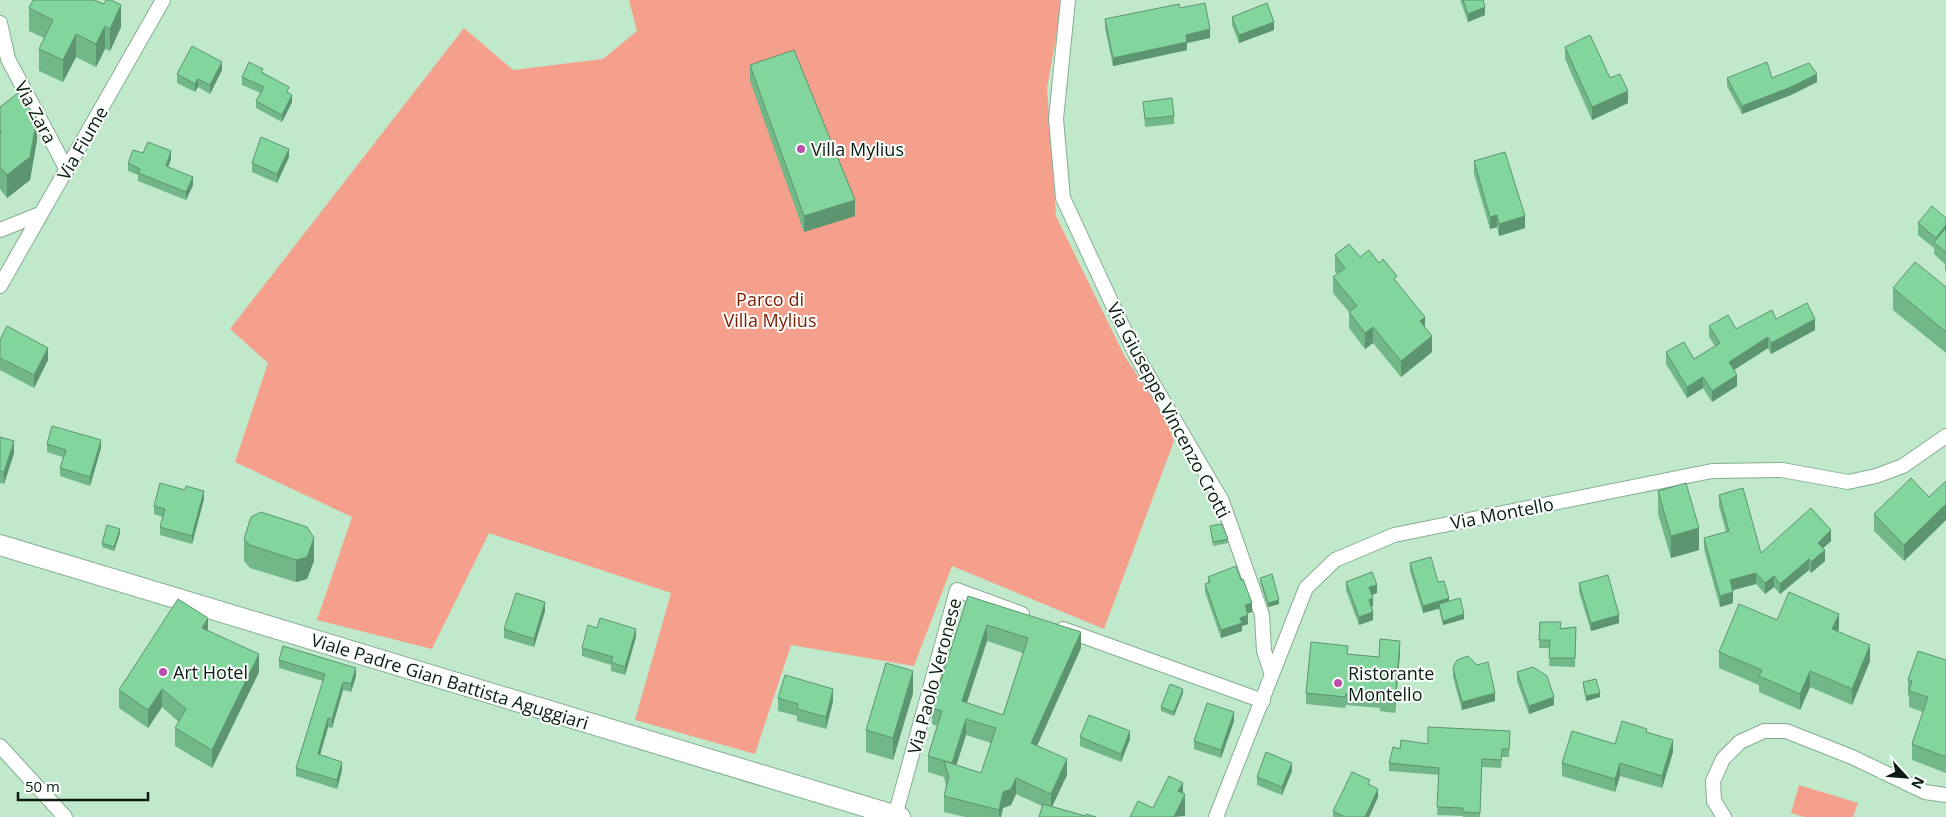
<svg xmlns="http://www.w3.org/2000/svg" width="1946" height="817" viewBox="0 0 1946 817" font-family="'Open Sans',sans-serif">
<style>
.green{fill:#f4a08c}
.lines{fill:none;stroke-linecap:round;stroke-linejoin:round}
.minor-casing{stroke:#86ad92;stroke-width:16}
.secondary-casing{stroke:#86ad92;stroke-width:22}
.minor{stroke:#fff;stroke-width:14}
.secondary{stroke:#fff;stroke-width:20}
.wall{fill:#71b788;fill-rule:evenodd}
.shaded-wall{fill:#5c956f}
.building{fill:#83d59e;stroke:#5c956f;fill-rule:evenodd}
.poi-dot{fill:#bb4dab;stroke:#fbfffc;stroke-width:2}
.labels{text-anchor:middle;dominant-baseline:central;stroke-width:4;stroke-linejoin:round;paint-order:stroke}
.street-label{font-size:18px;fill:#0d1c12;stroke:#fbfffc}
.poi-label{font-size:18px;fill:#0d1c12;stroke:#fbfffc;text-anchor:start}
.park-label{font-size:18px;fill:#811900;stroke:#fbfffc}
</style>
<rect width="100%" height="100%" fill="#c0e8cb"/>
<path class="green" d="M 629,0 L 1061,0 L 1055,44 L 1047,88 L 1056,216 L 1125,357 L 1165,416 L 1174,441 L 1104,629 L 952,566 L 914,666 L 791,645 L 755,754 L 635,720 L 671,593 L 489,533 L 432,649 L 317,620 L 352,517 L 235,462 L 268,363 L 230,329 L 464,28 L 513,70 L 603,59 L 637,31 Z
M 1799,785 L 1858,803 L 1853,817 L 1804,817 L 1791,813 Z"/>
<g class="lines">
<defs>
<path id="minor" d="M 1068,0 L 1056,119 L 1063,198 L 1135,353 L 1222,501 L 1262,615 L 1264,651 L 1272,675
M 0,23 L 8,59 L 67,170
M 0,230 L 40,214
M 0,286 L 163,0
M 1063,629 L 1263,701
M 0,746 L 65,817
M 895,816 L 957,590 L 1022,614
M 1216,817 L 1306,588 L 1335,560 L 1394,535 L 1712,471 L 1782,470 L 1848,482 L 1876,476 L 1903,466 L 1946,436
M 1724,817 L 1714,801 L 1713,781 L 1723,759 L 1740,742 L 1764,731 L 1786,731 L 1852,757 L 1925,792 L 1946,795"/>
<path id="secondary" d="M 0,545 L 900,817"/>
</defs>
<use href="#minor" class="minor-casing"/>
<use href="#secondary" class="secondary-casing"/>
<use href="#minor" class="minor"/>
<use href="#secondary" class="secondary"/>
</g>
<path class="wall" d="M 1460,0 L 1483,0 L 1485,15 L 1468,22 Z
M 29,8 L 121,27 L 110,51 L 105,49 L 96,67 L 76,57 L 63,82 L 39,71 L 39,49 L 44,38 L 29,31 Z
M 1180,8 L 1210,38 L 1187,43 L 1187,50 L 1113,66 L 1105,28 L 1105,19 Z
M 1232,17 L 1274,30 L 1239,43 L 1232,25 Z
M 1565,47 L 1610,78 L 1628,103 L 1592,120 L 1565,59 Z
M 750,65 L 855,216 L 804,232 L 750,81 Z
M 222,70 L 210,94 L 198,87 L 195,92 L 177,83 L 177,74 Z
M 263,72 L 289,93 L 292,102 L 282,122 L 256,108 L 256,101 L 261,93 L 242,85 L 242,77 Z
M 1727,78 L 1772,78 L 1817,82 L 1791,95 L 1742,114 L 1727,86 Z
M 1143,102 L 1174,116 L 1174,124 L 1145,127 Z
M 0,107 L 37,140 L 30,180 L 7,198 L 0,189 Z
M 143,153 L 171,159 L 168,167 L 193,185 L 186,200 L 138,181 L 138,175 L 128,171 L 128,163 Z
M 289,157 L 277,183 L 252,172 L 252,163 Z
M 1474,161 L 1525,228 L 1499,236 L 1497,227 L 1490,229 L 1474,174 Z
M 1946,218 L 1946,271 L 1945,271 L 1945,264 L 1934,254 L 1934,248 L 1918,235 L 1918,223 Z
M 1335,255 L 1360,257 L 1379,263 L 1397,282 L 1425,327 L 1432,352 L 1401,377 L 1373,343 L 1365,349 L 1349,328 L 1349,312 L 1333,293 L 1333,277 L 1337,274 L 1335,271 Z
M 1946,287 L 1946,353 L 1893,310 L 1893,288 Z
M 1776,319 L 1815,330 L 1771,354 L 1768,348 L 1734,370 L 1737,386 L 1712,402 L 1703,388 L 1687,398 L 1666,364 L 1666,352 L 1694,359 L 1715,346 L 1709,337 L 1709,326 L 1736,329 Z
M 0,340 L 48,360 L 34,388 L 0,370 Z
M 0,437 L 14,453 L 4,484 L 0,483 Z
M 47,444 L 101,448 L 90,486 L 60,476 L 60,468 L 63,457 L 47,452 Z
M 1946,481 L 1946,520 L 1904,561 L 1874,531 L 1874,514 L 1929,497 Z
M 1658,491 L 1699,550 L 1671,558 L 1658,514 Z
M 1719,495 L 1761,553 L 1831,541 L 1823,548 L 1825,561 L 1811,573 L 1809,570 L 1780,594 L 1774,587 L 1765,594 L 1756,584 L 1733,590 L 1733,603 L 1720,607 L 1704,549 L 1704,538 L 1726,532 L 1719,506 Z
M 204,499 L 192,544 L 160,535 L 160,527 L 163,517 L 154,514 L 154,506 Z
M 1210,526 L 1228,539 L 1228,543 L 1213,546 Z
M 120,533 L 114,551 L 102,547 L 102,543 Z
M 244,539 L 314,561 L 307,579 L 296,582 L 250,568 L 244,561 Z
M 1410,563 L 1438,582 L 1449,601 L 1464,619 L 1443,625 L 1439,609 L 1423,613 L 1410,571 Z
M 1208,577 L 1252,612 L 1247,613 L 1248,624 L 1242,626 L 1242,631 L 1221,638 L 1205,592 L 1205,584 L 1208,583 Z
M 1260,578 L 1279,604 L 1268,607 L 1260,582 Z
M 1346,582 L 1377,593 L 1372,595 L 1373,606 L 1372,607 L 1373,620 L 1359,625 L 1346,590 Z
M 1579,583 L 1619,623 L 1591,631 L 1579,592 Z
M 968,596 L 1081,648 L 1037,746 L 1067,775 L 1052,806 L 1085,816 L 1096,817 L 1039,817 L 1042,806 L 1016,794 L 1011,805 L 1003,808 L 1001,817 L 965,817 L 944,812 L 944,796 L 946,786 L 944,777 L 928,772 L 928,756 L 937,726 L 932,724 L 932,708 ZM 987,641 L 1023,653 L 1003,715 L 967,703 ZM 966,735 L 991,743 L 981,773 L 956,765 Z
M 545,611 L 534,647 L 504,638 L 504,629 Z
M 1777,620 L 1839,629 L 1838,631 L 1870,661 L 1852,705 L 1810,687 L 1800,710 L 1759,692 L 1759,685 L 1719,668 L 1719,652 Z
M 1540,622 L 1561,628 L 1576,627 L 1575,667 L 1549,666 L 1550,648 L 1539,648 Z
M 208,630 L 259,672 L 212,768 L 175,746 L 175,728 L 179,722 L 162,707 L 148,728 L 119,708 L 119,690 Z
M 636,637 L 625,675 L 611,671 L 611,665 L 582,656 L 582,648 Z
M 1400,652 L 1395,713 L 1380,711 L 1380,708 L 1346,705 L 1345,708 L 1306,704 L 1306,693 L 1348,654 L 1379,657 Z
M 279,660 L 356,676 L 351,692 L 343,690 L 332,728 L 328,727 L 320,755 L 342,770 L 337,789 L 296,776 L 296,768 L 323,681 L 279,668 Z
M 1946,660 L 1946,773 L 1912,760 L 1912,744 L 1923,712 L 1909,707 L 1909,696 L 1908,696 L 1908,680 Z
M 1453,668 L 1495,701 L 1462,710 L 1453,677 Z
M 1517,672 L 1554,705 L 1529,714 L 1517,681 Z
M 1583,682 L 1600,697 L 1586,701 L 1583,686 Z
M 913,693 L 893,760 L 866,752 L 866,730 Z
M 1183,693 L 1174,716 L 1161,711 L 1161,707 Z
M 778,698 L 833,701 L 826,729 L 797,721 L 797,716 L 778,711 Z
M 1234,721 L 1221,758 L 1194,749 L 1194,741 Z
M 1510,731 L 1509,757 L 1502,757 L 1501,768 L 1482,767 L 1480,817 L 1463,817 L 1463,816 L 1437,815 L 1439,775 L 1389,771 L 1389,763 L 1400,749 Z
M 1647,732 L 1673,752 L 1662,788 L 1620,776 L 1615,792 L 1562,776 L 1562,763 Z
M 1080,737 L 1130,739 L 1121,762 L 1080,746 Z
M 1292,771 L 1282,795 L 1257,785 L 1257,777 Z
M 1370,785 L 1378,797 L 1369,817 L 1333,817 L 1333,811 Z"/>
<path class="shaded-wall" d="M 121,5 L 121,27 L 110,51 L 110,29 Z
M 1485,7 L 1485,15 L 1468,22 L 1468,14 Z
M 1274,22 L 1274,30 L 1239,43 L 1239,35 Z
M 105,26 L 105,49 L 96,67 L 96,44 Z
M 1210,29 L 1210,38 L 1187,43 L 1187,50 L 1113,66 L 1113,58 L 1186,35 Z
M 76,34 L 76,57 L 63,82 L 63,60 Z
M 222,62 L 222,70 L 210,94 L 210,85 Z
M 1817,74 L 1817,82 L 1791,95 L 1742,114 L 1742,106 Z
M 198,79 L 198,87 L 195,92 L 195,84 Z
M 1628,91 L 1628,103 L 1592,120 L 1592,107 Z
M 292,95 L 292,102 L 282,122 L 282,115 Z
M 37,118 L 37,140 L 30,180 L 7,198 L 7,175 Z
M 289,149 L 289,157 L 277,183 L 277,174 Z
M 171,151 L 171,159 L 166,173 L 166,166 Z
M 193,177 L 193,185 L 186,200 L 186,192 Z
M 855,200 L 855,216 L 804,232 L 804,216 Z
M 1497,215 L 1497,227 L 1490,229 L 1490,217 Z
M 1525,216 L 1525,228 L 1499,236 L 1499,224 Z
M 1946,225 L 1946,237 L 1936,244 L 1936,238 Z
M 1425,317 L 1425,333 L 1420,321 Z
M 1815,319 L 1815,330 L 1771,354 L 1771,343 Z
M 1373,327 L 1373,343 L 1365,349 L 1365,333 Z
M 1432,336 L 1432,352 L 1401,377 L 1401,361 Z
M 1768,337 L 1768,348 L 1729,373 L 1729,362 Z
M 48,348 L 48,360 L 34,388 L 34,375 Z
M 1737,375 L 1737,386 L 1712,402 L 1712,391 Z
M 1703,377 L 1703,388 L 1687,398 L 1687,387 Z
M 101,440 L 101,448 L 90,486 L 90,477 Z
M 14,441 L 14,453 L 4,484 L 4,472 Z
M 204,491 L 204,499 L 192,544 L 192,536 Z
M 1946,504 L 1946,520 L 1904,561 L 1904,545 Z
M 1699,528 L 1699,550 L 1671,558 L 1671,536 Z
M 120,529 L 120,533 L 114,551 L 114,547 Z
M 1831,530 L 1831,541 L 1818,553 L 1818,543 Z
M 314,538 L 314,561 L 307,579 L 296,582 L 296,560 Z
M 1825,550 L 1825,561 L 1811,573 L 1811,562 Z
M 1809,559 L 1809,570 L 1780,594 L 1780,584 Z
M 1756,573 L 1756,584 L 1730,591 L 1730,580 Z
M 1774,576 L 1774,587 L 1765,594 L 1765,583 Z
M 1377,585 L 1377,593 L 1369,596 L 1369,587 Z
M 1733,592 L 1733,603 L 1720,607 L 1720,596 Z
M 1373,598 L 1373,606 L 1369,608 L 1369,600 Z
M 1449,598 L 1449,605 L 1439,604 L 1439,608 L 1423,613 L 1423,606 Z
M 1279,600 L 1279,604 L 1268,607 L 1268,603 Z
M 545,602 L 545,611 L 534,647 L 534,639 Z
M 1252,603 L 1252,612 L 1245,614 L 1245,605 Z
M 1373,612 L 1373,620 L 1359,625 L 1359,617 Z
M 1464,614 L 1464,619 L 1443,625 L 1443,621 Z
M 1839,614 L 1839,629 L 1832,645 L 1832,629 Z
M 1248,615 L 1248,624 L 1242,626 L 1242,631 L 1221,638 L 1221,630 L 1240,618 Z
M 1619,615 L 1619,623 L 1591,631 L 1591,623 Z
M 208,618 L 208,636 L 202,628 Z
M 987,625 L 987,641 L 962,717 L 962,701 Z
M 636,629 L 636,637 L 625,675 L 625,667 Z
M 1081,632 L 1081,648 L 1031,759 L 1031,743 Z
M 1400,641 L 1400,652 L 1395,713 L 1395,702 Z
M 1870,645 L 1870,661 L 1852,705 L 1852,689 Z
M 259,654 L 259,672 L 212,768 L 212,750 Z
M 356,668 L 356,676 L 351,692 L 351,684 Z
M 913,671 L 913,693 L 893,760 L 893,738 Z
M 1810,671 L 1810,687 L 1800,710 L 1800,694 Z
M 343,682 L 343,690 L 332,728 L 332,719 Z
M 162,689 L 162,707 L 148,728 L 148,710 Z
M 833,689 L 833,701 L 826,729 L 826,717 Z
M 1183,689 L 1183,693 L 1174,716 L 1174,712 Z
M 1495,693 L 1495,701 L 1462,710 L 1462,702 Z
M 1600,693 L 1600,697 L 1586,701 L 1586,696 Z
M 1554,697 L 1554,705 L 1529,714 L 1529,706 Z
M 1234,712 L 1234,721 L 1221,758 L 1221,750 Z
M 328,718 L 328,727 L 318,762 L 318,754 Z
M 966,719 L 966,735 L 952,779 L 952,763 Z
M 1130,731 L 1130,739 L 1121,762 L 1121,754 Z
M 1673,740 L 1673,752 L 1662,788 L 1662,776 Z
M 1067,759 L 1067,775 L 1051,809 L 1051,794 Z
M 342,762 L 342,770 L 337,789 L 337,780 Z
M 1292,763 L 1292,771 L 1282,795 L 1282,787 Z
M 1620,763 L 1620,776 L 1615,792 L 1615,779 Z
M 1016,778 L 1016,794 L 1011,805 L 1003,808 L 1001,817 L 999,817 L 999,810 L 1003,792 Z
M 1183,783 L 1183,799 L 1185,794 L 1185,816 L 1174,817 L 1178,791 Z
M 1378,789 L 1378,797 L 1369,817 L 1365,817 Z"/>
<path class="building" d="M 33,0 L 94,0 L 104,4 L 106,0 L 111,0 L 121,5 L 110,29 L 105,26 L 96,44 L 76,34 L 63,60 L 39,49 L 53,20 L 29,8 Z
M 1463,0 L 1483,0 L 1485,7 L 1468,14 Z
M 1205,3 L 1210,29 L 1186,35 L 1187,42 L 1113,58 L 1105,19 L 1179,4 L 1180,8 Z
M 1267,3 L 1274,22 L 1239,35 L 1232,17 Z
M 1590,35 L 1610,78 L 1620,74 L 1628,91 L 1592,107 L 1565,47 Z
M 192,46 L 222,62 L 210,85 L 198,79 L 195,84 L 177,74 Z
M 794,50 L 855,200 L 804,216 L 750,65 Z
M 249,62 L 263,69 L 261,72 L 289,87 L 287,92 L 292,95 L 282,115 L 256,101 L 264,87 L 242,77 Z
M 1767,62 L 1772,78 L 1809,63 L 1817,74 L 1791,87 L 1742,106 L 1727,78 Z
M 18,93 L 37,118 L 30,157 L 7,175 L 0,167 L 0,133 L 2,132 L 0,130 L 0,107 Z
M 1172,98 L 1174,116 L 1145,119 L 1143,102 Z
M 261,137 L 289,149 L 277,174 L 252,163 Z
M 148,142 L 171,151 L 166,166 L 193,177 L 186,192 L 138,173 L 140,169 L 128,163 L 133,150 L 143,153 Z
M 1505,152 L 1525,216 L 1499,224 L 1497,215 L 1490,217 L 1474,161 Z
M 1932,206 L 1946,218 L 1946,225 L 1936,238 L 1918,223 Z
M 1945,229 L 1946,230 L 1946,253 L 1934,242 Z
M 1349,244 L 1360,257 L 1369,250 L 1379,263 L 1383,259 L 1397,276 L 1394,279 L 1425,317 L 1420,321 L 1432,336 L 1401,361 L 1373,327 L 1365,333 L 1349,312 L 1357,306 L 1333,277 L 1345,268 L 1335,255 Z
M 1915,262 L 1946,287 L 1946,332 L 1893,288 Z
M 1807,303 L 1815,319 L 1771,343 L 1768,337 L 1729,362 L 1737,375 L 1712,391 L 1703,377 L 1687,387 L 1666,352 L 1684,342 L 1694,359 L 1720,343 L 1709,326 L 1728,315 L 1736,329 L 1772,310 L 1776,319 Z
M 7,326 L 48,348 L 34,375 L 0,358 L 0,340 Z
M 52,426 L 101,440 L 90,477 L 60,468 L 66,450 L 47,444 Z
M 0,437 L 14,441 L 4,472 L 0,471 Z
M 1911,478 L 1929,497 L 1946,481 L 1946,504 L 1904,545 L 1874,514 Z
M 160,483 L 185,490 L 186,486 L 204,491 L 192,536 L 160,527 L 165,509 L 154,506 Z
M 1686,483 L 1699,528 L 1671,536 L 1658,491 Z
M 1743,488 L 1761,553 L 1811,508 L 1831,530 L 1818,543 L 1825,550 L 1811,562 L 1809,559 L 1780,584 L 1774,576 L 1765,583 L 1756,573 L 1730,580 L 1733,592 L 1720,596 L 1704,538 L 1729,531 L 1719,495 Z
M 261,512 L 307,527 L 314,538 L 307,557 L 296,560 L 250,545 L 244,539 L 251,517 Z
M 1222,524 L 1228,539 L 1213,542 L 1210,526 Z
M 107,525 L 120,529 L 114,547 L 102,543 Z
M 1431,557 L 1438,582 L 1444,581 L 1449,598 L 1423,606 L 1410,563 Z
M 1236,566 L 1241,580 L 1243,579 L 1252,603 L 1245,605 L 1248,615 L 1240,618 L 1242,623 L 1221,630 L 1205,584 L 1210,582 L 1208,577 Z
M 1372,572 L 1377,585 L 1369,587 L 1373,598 L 1369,600 L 1373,612 L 1359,617 L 1346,582 Z
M 1272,574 L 1279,600 L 1268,603 L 1260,578 Z
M 1608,575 L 1619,615 L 1591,623 L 1579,583 Z
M 1789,592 L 1839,614 L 1832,629 L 1870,645 L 1852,689 L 1810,671 L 1800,694 L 1759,676 L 1762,670 L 1719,652 L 1739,604 L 1777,620 Z
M 516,593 L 545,602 L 534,639 L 504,629 Z
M 968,596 L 1081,632 L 1031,743 L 1067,759 L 1051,794 L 1016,778 L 1011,789 L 1003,792 L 999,810 L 944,796 L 949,777 L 944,761 L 981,773 L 996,728 L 966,719 L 952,763 L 928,756 L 942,711 L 932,708 ZM 987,625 L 1028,638 L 1003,715 L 962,701 Z
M 1460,598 L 1464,614 L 1443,621 L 1439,604 Z
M 178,599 L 208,618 L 202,628 L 259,654 L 212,750 L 175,728 L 186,709 L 162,689 L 148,710 L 119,690 Z
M 600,618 L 636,629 L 625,667 L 611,662 L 613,657 L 582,648 L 588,625 L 597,628 Z
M 1540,622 L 1561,622 L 1560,629 L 1576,627 L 1575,658 L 1549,658 L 1550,640 L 1539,640 Z
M 1380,639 L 1400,641 L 1395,702 L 1380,700 L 1380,697 L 1346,694 L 1345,697 L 1306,693 L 1311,642 L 1348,646 L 1347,654 L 1379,657 Z
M 283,646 L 356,668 L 351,684 L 343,682 L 332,719 L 328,718 L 318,754 L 342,762 L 337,780 L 296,768 L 325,674 L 279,660 Z
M 1918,651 L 1946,660 L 1946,757 L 1912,744 L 1928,697 L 1909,691 L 1912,681 L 1908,680 Z
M 1468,656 L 1477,665 L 1488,662 L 1495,693 L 1462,702 L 1453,668 L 1457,660 Z
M 886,663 L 913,671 L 893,738 L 866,730 Z
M 1533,667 L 1547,676 L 1554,697 L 1529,706 L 1517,672 Z
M 785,675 L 833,689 L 826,717 L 797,709 L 798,704 L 778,698 Z
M 1596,679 L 1600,693 L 1586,696 L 1583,682 Z
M 1170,684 L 1183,689 L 1174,712 L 1161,707 Z
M 1207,703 L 1234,712 L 1221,750 L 1194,741 Z
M 1089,715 L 1130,731 L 1121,754 L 1080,737 Z
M 1622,721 L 1647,729 L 1646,732 L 1673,740 L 1662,776 L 1620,763 L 1615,779 L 1562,763 L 1572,731 L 1615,744 Z
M 1428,727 L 1510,731 L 1509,749 L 1502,749 L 1501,760 L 1482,759 L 1480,813 L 1463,812 L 1463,808 L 1437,807 L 1439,768 L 1389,763 L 1393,747 L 1400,749 L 1401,740 L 1428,744 Z
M 1266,752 L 1292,763 L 1282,787 L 1257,777 Z
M 1352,772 L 1370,780 L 1368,784 L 1378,789 L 1365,817 L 1345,817 L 1333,811 Z
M 1169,776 L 1183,783 L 1178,791 L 1185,794 L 1174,817 L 1130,817 L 1138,801 L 1153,808 Z
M 1043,804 L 1085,816 L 1086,814 L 1096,817 L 1039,817 Z"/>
<g class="poi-dot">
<circle cx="801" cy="149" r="5"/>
<circle cx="163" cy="672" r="5"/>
<circle cx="1338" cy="683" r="5"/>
</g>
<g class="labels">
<g class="street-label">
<text transform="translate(36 112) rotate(62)">Via Zara</text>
<text transform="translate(82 143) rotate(-60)">Via Fiume</text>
<text transform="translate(1169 410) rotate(62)">Via Giuseppe Vincenzo Crotti</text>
<text transform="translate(1502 513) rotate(-11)">Via Montello</text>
<text transform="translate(934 676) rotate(-75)">Via Paolo Veronese</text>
<text transform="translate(450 681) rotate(17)">Viale Padre Gian Battista Aguggiari</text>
</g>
<g class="poi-label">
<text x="811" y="149">Villa Mylius</text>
<text x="173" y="672">Art Hotel</text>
<text x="1348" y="673">Ristorante<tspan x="1348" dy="21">Montello</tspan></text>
</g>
<g class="park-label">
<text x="770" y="299">Parco di<tspan x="770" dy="21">Villa Mylius</tspan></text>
</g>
</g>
<g transform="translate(1906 777) rotate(116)" stroke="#fbfffc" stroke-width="4" paint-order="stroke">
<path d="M0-4L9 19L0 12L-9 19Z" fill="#0d1c12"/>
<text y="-8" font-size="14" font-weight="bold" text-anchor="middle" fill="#0d1c12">N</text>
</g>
<path d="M18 792v8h130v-8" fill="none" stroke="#0d1c12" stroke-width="2.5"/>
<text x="25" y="792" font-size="15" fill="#0d1c12" stroke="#fbfffc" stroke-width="4" paint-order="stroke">50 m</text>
</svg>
